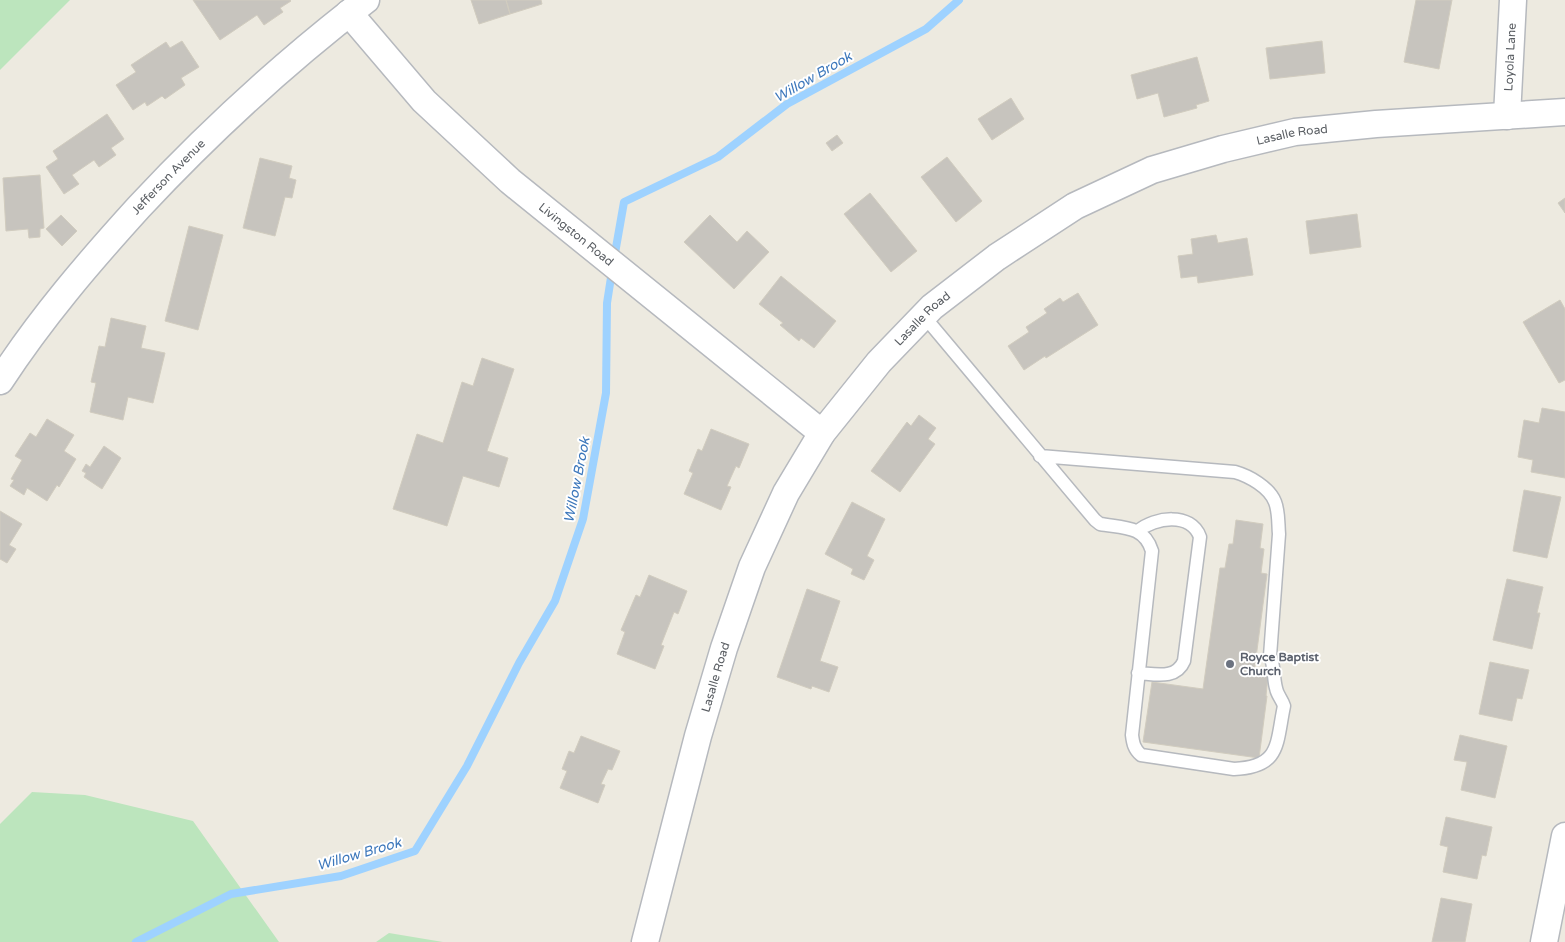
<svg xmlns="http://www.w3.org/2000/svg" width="1565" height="942" viewBox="0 0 1565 942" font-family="'Varela Round',sans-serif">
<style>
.green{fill:#bce5bd}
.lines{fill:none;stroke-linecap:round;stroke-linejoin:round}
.stream{stroke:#9ed2ff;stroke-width:8}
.building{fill:#c7c4be;stroke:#d1ccbf}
.service-casing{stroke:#b6b9be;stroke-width:15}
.minor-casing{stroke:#b6b9be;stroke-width:29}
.service{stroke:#fff;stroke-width:12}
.minor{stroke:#fff;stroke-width:26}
.worship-dot{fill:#6b7280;stroke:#fff;stroke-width:2}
.labels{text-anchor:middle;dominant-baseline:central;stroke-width:4;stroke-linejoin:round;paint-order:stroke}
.street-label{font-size:12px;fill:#595d62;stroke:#fff}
.worship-label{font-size:12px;font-weight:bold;fill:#5b616d;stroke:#fff;text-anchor:start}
.water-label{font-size:14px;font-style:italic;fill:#3c77bb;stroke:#fff}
</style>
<rect width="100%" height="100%" fill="#edeae0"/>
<path class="green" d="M 0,0 L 70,0 L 0,70 Z
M 32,792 L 85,795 L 193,821 L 279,942 L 0,942 L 0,824 Z
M 389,933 L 443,942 L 376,942 Z"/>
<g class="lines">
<path class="stream" d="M 614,259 L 624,202 L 718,157 L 787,104 L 926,29 L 959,0
M 136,942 L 231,894 L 341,876 L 415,851 L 467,766 L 519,663 L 555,601 L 583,519 L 606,393 L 607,303 L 612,271"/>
</g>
<path class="building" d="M 193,0 L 290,0 L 291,1 L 280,8 L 283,12 L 264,25 L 257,15 L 220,40 Z
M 471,0 L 506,0 L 510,14 L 479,24 Z
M 506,0 L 541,0 L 542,4 L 510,14 Z
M 1416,0 L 1452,0 L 1439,69 L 1404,62 Z
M 182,41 L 199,67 L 181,78 L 185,85 L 165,99 L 162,96 L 147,106 L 145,102 L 133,110 L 116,85 L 136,72 L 131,65 L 166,42 L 170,48 Z
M 1322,41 L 1325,73 L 1270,79 L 1266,48 Z
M 1197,57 L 1209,101 L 1196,105 L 1197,108 L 1164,117 L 1158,93 L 1137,99 L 1131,75 Z
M 1011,98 L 1024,119 L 992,140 L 978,119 Z
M 107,114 L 124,139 L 111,148 L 116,155 L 99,167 L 94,160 L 72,175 L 79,184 L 64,194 L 46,167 L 58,159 L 53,151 Z
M 837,135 L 843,143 L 832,151 L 826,143 Z
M 947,157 L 982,201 L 956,222 L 921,177 Z
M 260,158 L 292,166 L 289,178 L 296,180 L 292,198 L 285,197 L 275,236 L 243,228 Z
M 40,175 L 44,228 L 40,229 L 40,237 L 29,238 L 28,229 L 6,231 L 3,178 Z
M 870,193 L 917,251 L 891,272 L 844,214 Z
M 1565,198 L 1565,213 L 1558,203 Z
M 1357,214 L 1361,247 L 1310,254 L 1306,221 Z
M 61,215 L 77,231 L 62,246 L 46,229 Z
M 710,215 L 737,242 L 747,231 L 769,252 L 734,289 L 684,242 Z
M 189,226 L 223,235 L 198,330 L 165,321 Z
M 1216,235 L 1218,243 L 1247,238 L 1253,275 L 1198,283 L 1197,276 L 1181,278 L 1178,256 L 1193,254 L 1191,239 Z
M 781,276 L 836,321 L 814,348 L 801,338 L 799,341 L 780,325 L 783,323 L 759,304 Z
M 1078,293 L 1098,325 L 1046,358 L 1045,356 L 1024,370 L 1008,346 L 1029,332 L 1026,327 L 1047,313 L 1044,309 L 1060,298 L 1063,302 Z
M 1560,300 L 1565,309 L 1565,380 L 1559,383 L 1523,322 Z
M 111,318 L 146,326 L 141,348 L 165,353 L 153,403 L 128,397 L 123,420 L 90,412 L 96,383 L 91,382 L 99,346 L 105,347 Z
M 482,358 L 514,369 L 487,451 L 508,458 L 499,487 L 463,476 L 447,526 L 393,509 L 417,434 L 443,443 L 462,382 L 473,386 Z
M 1542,408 L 1565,412 L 1565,478 L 1531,472 L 1533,460 L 1518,457 L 1524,420 L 1539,423 Z
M 919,415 L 936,428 L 928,439 L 935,444 L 900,492 L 871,471 L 907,422 L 911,426 Z
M 47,419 L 74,435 L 64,451 L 76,459 L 59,487 L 57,485 L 47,501 L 27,488 L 24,495 L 10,486 L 14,480 L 11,479 L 22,460 L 15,456 L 30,433 L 36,437 Z
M 711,429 L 749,444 L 739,468 L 736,466 L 727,486 L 731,487 L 721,510 L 684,494 L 693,473 L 689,471 L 698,449 L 702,451 Z
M 104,446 L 121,458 L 102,489 L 84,477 L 86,473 L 82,471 L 86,464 L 90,467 Z
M 1524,490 L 1561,497 L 1547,558 L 1513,551 Z
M 852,502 L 885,519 L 867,556 L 874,560 L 864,580 L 851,574 L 853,569 L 825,554 Z
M 0,511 L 22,524 L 9,545 L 16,549 L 7,563 L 0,559 Z
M 1236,520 L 1263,524 L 1260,548 L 1264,549 L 1261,573 L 1267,574 L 1254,673 L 1268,675 L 1266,696 L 1267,696 L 1259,758 L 1143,742 L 1152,682 L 1203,689 L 1220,568 L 1225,568 L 1229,544 L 1233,544 Z
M 649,575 L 687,591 L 678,614 L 674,612 L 661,645 L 664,646 L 655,669 L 617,654 L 625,632 L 621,630 L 636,595 L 640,597 Z
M 1507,579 L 1543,587 L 1537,613 L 1540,613 L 1532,649 L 1493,640 Z
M 807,589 L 840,601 L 820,661 L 838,667 L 829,692 L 812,686 L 811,689 L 777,677 Z
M 1490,662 L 1529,670 L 1522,699 L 1517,698 L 1512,721 L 1479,714 Z
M 1460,735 L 1507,746 L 1495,798 L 1461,790 L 1467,762 L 1454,760 Z
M 581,736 L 620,751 L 612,770 L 608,769 L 601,784 L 605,785 L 598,803 L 560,788 L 567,771 L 562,769 L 569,751 L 574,753 Z
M 1446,817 L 1492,827 L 1486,856 L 1482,855 L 1477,879 L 1443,872 L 1448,847 L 1440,845 Z
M 1441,898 L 1472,904 L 1465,942 L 1432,942 Z"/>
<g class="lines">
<defs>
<path id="service" d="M 923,315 L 1095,520 L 1100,524 C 1122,528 1144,525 1152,551 L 1132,735 C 1133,743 1134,749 1141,755 L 1234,769 C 1281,767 1276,744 1284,706 C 1282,699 1277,695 1276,688 C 1273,677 1275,667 1270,656 L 1279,534 C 1278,523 1279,512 1275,502 C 1269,487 1249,476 1235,472 L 1040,456
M 1138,531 C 1155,517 1191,512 1200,537 L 1184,661 C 1176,680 1155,674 1138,673"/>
<g id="minor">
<path id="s1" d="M 349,13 L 424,101 L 510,181 L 822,433"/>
<path id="s2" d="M 1507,116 L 1513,0"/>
<path id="s3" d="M 0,381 C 41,318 89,262 139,207 C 210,131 284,63 366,0"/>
<path id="s4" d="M 645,942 L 698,736 L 724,648 L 752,567 L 786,493 L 822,433 L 879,362 L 932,307 L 997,257 L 1075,206 L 1152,170 L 1223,149 L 1295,132 L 1376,124 L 1565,112"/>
<path d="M 1544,942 L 1565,836"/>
</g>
</defs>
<use href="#service" class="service-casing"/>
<use href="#minor" class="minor-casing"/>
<use href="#service" class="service"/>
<use href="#minor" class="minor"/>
</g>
<circle class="worship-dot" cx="1230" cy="664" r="5"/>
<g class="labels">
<g class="street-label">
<text stroke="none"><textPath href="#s2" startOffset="59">Loyola Lane</textPath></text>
<text stroke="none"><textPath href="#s4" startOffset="1114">Lasalle Road</textPath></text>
<text stroke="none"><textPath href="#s3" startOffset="265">Jefferson Avenue</textPath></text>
<text stroke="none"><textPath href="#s1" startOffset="318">Livingston Road</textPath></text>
<text stroke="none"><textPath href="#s4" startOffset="694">Lasalle Road</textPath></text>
<text stroke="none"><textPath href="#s4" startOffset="274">Lasalle Road</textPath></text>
</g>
<g class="worship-label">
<text x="1240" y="657">Royce Baptist<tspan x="1240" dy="14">Church</tspan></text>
</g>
<g class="water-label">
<text transform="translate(813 77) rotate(-30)">Willow Brook</text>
<text transform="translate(577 480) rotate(-79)">Willow Brook</text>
<text transform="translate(359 854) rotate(-16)">Willow Brook</text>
</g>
</g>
</svg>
